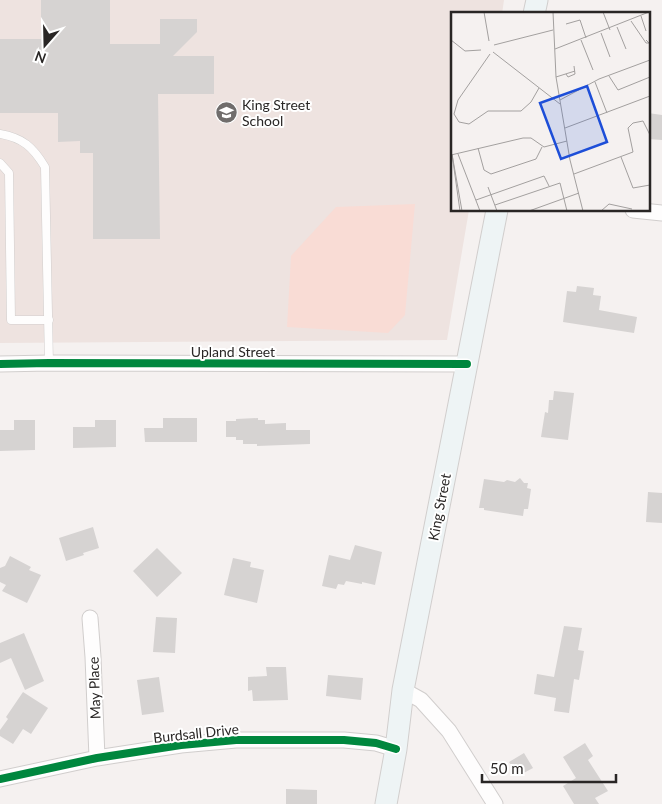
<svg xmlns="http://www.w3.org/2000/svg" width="662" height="804" viewBox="0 0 662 804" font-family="Lato,sans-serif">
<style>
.built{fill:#eee3e0}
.green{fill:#f9dcd5}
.building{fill:#d6d3d2}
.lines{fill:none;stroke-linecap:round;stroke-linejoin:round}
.service-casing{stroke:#d1cecd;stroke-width:9}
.minor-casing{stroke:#d1cecd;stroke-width:17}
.secondary-casing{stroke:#d1cecd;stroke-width:23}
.service{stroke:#fefdfd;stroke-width:8}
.minor{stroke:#fefdfd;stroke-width:15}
.secondary{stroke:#eef4f5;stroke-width:21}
.cycleway-casing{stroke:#fff;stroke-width:11}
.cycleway{stroke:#00873e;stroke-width:8}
.labels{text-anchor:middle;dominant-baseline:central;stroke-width:4;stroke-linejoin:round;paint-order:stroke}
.poi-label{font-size:14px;fill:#292625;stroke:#fff;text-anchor:start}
.street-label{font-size:14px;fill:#292625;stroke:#fff}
.inset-road{fill:none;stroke:#a3a09f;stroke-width:1}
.view{fill:#1d4ed8;fill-opacity:0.15;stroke:#1d4ed8;stroke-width:2.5}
.inset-edge{fill:none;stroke:#292625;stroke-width:2.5}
</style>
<rect width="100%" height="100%" fill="#f5f1f0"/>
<path class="built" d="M 0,0 L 504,0 L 502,14 L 452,14 L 452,210 L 469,210 L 447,340 L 0,343 Z"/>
<path class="green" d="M 415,204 L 405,315 L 388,333 L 287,327 L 291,256 L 336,207 Z"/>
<path class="building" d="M 41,0 L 110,0 L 110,44 L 160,44 L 160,19 L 197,19 L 197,32 L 173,56 L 214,56 L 214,94 L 158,94 L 160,239 L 93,239 L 93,153 L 80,153 L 80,141 L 58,142 L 58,113 L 0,113 L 0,39 L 41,39 Z
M 648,113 L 662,115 L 662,140 L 648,139 Z
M 577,286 L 594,288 L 593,295 L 601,296 L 599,310 L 637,317 L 634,333 L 563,322 L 567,291 L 576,292 Z
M 554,391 L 574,393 L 568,440 L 541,437 L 545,412 L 548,413 L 549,400 L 553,400 Z
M 163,418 L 197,418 L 197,442 L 145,442 L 144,428 L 163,428 Z
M 258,418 L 258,420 L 265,420 L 265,424 L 286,423 L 286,430 L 310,430 L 310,444 L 257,446 L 257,444 L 243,444 L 243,440 L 236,440 L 236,437 L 226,437 L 226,421 L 236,421 L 236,419 Z
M 14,420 L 35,420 L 35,450 L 0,451 L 0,430 L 14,430 Z
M 95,420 L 116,420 L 116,447 L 73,448 L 73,427 L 95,427 Z
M 520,478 L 524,483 L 528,483 L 527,488 L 531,489 L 528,509 L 524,509 L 523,516 L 484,510 L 484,508 L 479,508 L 484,479 L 504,482 L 507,480 L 515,482 Z
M 648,492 L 662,493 L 662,523 L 646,522 Z
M 93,527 L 99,548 L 83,553 L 84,555 L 66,561 L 59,538 Z
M 355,545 L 382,552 L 375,585 L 362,582 L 362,584 L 346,581 L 344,585 L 338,584 L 336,589 L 322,586 L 329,555 L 350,560 Z
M 157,548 L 182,573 L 157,597 L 133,571 Z
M 10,556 L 31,567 L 29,570 L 41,575 L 27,603 L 2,591 L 6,585 L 0,582 L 0,568 L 5,566 Z
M 233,558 L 251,562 L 250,567 L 264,570 L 257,603 L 224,595 Z
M 156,617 L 177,618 L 175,653 L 153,652 Z
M 564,626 L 582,628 L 578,650 L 584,651 L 579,680 L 574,679 L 569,713 L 554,711 L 556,698 L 534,694 L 537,674 L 554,677 Z
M 24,633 L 44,681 L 25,690 L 11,658 L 0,663 L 0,643 Z
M 266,667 L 286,667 L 288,700 L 253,701 L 252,690 L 248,691 L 248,677 L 267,676 Z
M 328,675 L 363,678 L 361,700 L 326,696 Z
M 159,677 L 164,712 L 142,715 L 137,680 Z
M 23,692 L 48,708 L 31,734 L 23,729 L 13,744 L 0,736 L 0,730 L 8,719 L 6,717 Z
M 585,743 L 593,756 L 588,760 L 608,791 L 595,798 L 599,804 L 574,804 L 563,786 L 576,778 L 563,757 Z
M 524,753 L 533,768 L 518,776 L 509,762 Z
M 286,789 L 317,790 L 317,804 L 286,804 Z"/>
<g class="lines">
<defs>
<path id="service" d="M 0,134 C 23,138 33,147 45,167 L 49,363
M 0,163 L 9,173 L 11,320 L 49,320"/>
<path id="minor" d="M 633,210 L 662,213
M 0,364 L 49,363 L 467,364
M 90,618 L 93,657 L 97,758
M 403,690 L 421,700 L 449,731 L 495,804
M 0,779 L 97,758 L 181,745 L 236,740 L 344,740 L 376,743 L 396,749"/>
<path id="secondary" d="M 534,14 L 537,0
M 386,804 L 396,749 L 403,690 L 497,210"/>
</defs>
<use href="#service" class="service-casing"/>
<use href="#minor" class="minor-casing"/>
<use href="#secondary" class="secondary-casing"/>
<use href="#service" class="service"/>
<use href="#minor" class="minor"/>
<use href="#secondary" class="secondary"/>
<defs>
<path id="cycleway" d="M 0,364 L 49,363 L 467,364
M 0,779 L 97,758 L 181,745 L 236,740 L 344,740 L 376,743 L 396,749"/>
</defs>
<use href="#cycleway" class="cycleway-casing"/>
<use href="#cycleway" class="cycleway"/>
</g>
<defs>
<symbol id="school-disc" viewBox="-11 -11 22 22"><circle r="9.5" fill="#706d6c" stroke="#fff"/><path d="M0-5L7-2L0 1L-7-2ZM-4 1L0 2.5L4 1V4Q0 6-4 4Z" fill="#fff"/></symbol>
</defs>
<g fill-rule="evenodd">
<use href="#school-disc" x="214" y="100" width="25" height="25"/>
</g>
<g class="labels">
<g class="poi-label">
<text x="242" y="104">King Street<tspan x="242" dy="16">School</tspan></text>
</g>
<g class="street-label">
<text x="233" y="351">Upland Street</text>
<text transform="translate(439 507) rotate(-79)">King Street</text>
<text transform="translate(94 688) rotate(-92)">May Place</text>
<text transform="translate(196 733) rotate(-6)">Burdsall Drive</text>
</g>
</g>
<g transform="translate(451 12)">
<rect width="199" height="199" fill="#f5f1f0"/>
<path class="inset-road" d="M 33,0 L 38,29M 102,0 L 105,65 L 119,148 L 132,199M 152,0 L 159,18M 190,4 L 195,19M 180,9 L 195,31 L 198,31 L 195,28M 115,12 L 129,8 L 135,26M 166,15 L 175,37M 150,21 L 159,45M 0,28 L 14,39 L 30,38M 130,28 L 142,58M 43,33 L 102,18M 104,37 L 198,0M 42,40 L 109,92M 39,42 L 7,88 L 3,102 L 8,110 L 18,112 L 37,99 L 70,99 L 80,90 L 88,76M 115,62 L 117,65 L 124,62 L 123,54M 158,64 L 167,78 L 199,65M 105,65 L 124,59M 144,70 L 156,101M 109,88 L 148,67 L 199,48M 114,116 L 199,84M 27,136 L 33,158 L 40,162 L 85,147 L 91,135M 1,142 L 11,199M 1,142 L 9,199M 7,142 L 29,199M 0,143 L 72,126 L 80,126 L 93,135 L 116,129M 170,145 L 182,176 L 199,173M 123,162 L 182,140 L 177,116 L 182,111 L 192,109 L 199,123M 37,175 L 46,199M 25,188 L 93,164 L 98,174M 44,193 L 109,171 L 116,199M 78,199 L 128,181M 150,199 L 158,192 L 181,197"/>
<path class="view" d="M 136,74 L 156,130 L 110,147 L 89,91 Z"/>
<rect width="199" height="199" class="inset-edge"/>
</g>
<g transform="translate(45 45) rotate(200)" stroke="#ffffff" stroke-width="4" paint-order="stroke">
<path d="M0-4L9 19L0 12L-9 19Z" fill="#292625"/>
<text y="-8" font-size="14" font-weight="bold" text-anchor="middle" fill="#292625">N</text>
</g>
<path d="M482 774v8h134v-8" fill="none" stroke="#292625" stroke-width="2.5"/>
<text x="490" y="774" font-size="15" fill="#292625" stroke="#ffffff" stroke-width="4" paint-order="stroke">50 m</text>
</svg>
